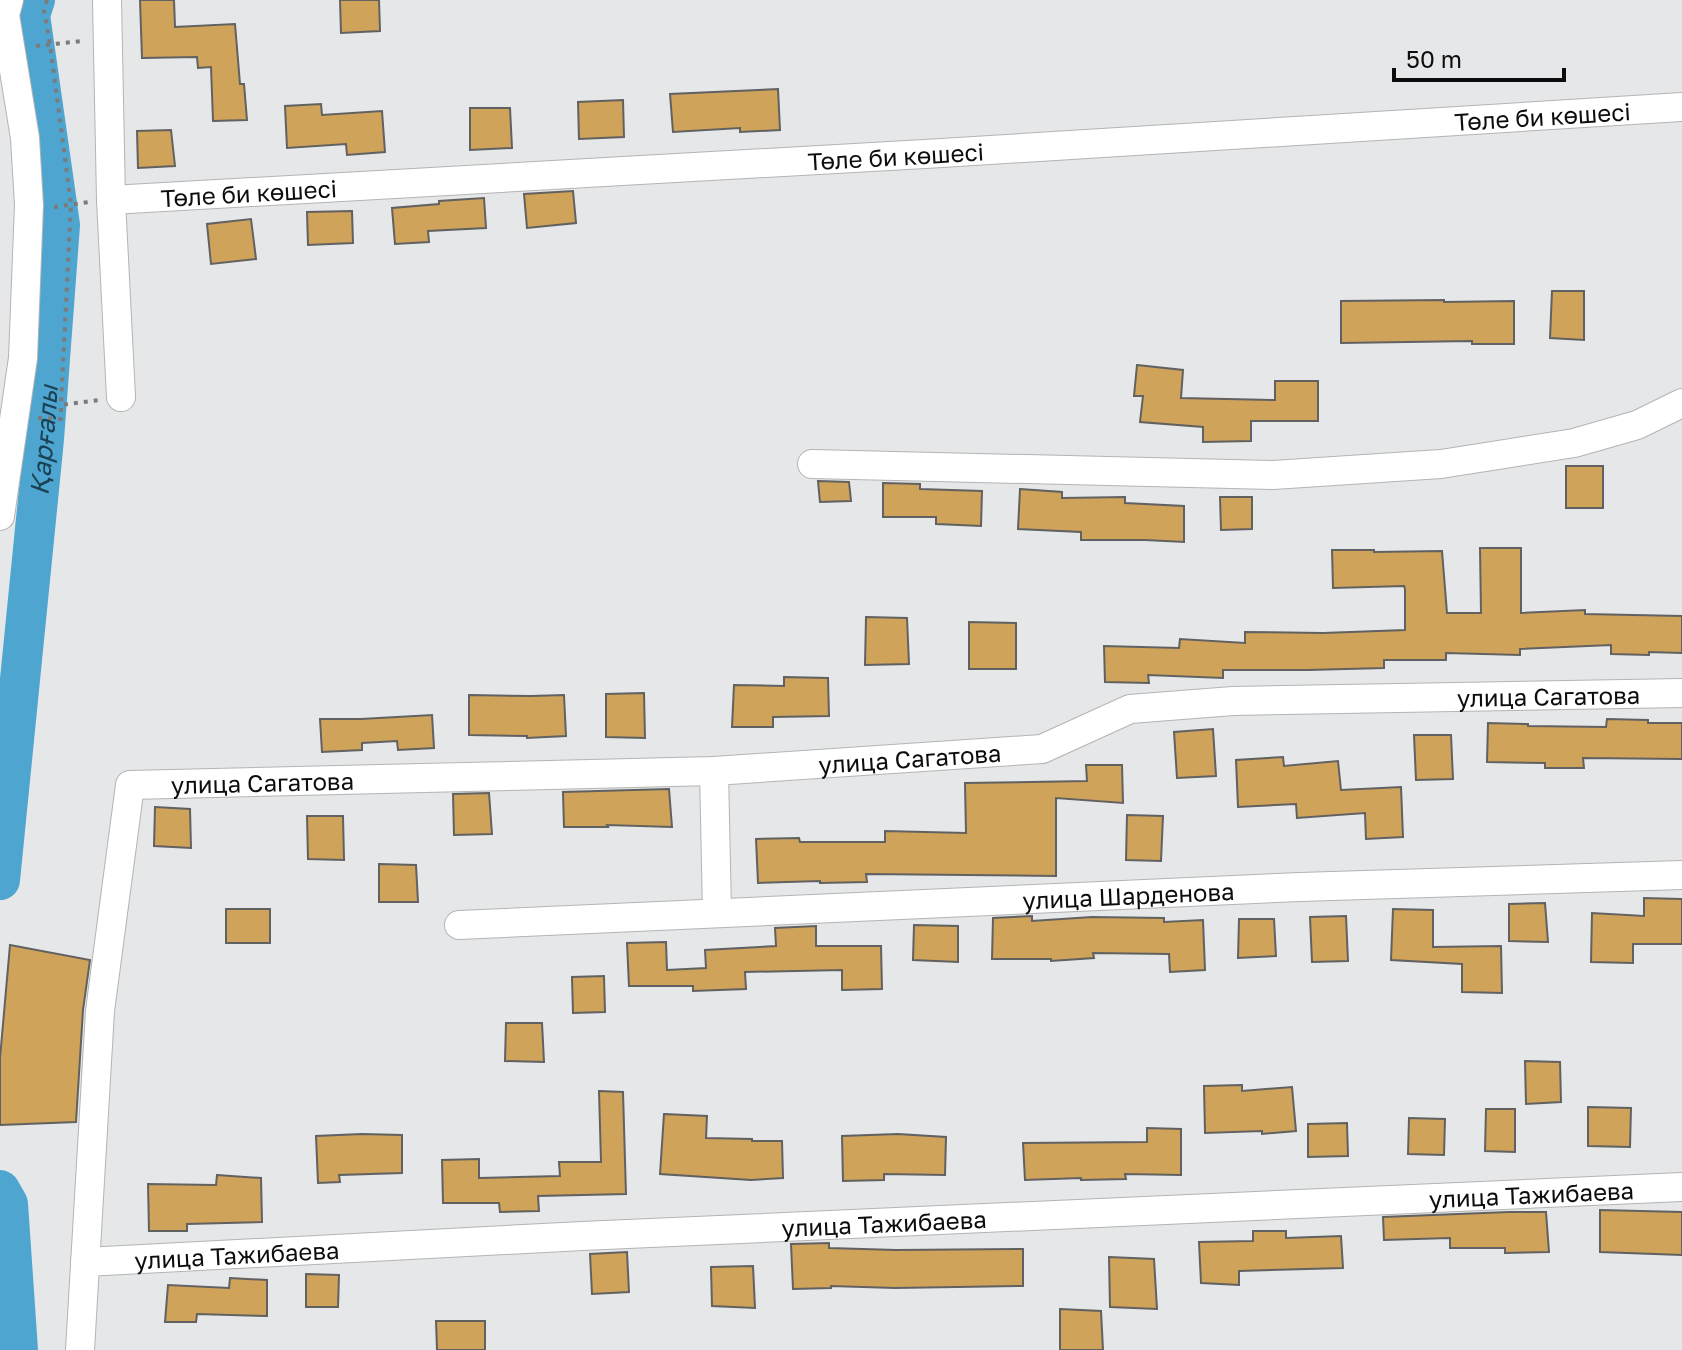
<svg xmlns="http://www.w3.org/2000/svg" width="1682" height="1350" viewBox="0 0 1682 1350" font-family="'Golos Text',sans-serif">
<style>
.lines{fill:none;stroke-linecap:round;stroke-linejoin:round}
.river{stroke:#4da5d0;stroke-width:40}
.building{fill:#d0a35b;stroke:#626161;stroke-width:2}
.minor-casing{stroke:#b3b4b5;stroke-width:30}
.path{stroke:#7a7b7c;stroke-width:4;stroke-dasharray:4 6;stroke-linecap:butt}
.minor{stroke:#fff;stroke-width:28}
.labels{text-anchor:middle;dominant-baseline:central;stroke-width:7;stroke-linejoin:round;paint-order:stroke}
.street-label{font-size:24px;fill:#0d0d0e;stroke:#e6e7e8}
.water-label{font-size:26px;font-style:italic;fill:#1b4154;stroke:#e6e7e8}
</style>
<rect width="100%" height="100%" fill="#e6e7e8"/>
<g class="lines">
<g class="river">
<path id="s1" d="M 0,880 L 44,439 L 60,225 L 30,15 L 35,0"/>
<path d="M 0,1190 L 8,1204 L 18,1350"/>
</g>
</g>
<path class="building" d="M 140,0 L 174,0 L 175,27 L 235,24 L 240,84 L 244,84 L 247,120 L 213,121 L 211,67 L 198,68 L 197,57 L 142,58 Z
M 340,0 L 379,0 L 380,31 L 341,33 Z
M 778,89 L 780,130 L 740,132 L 740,128 L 673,132 L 670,94 Z
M 623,100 L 624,137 L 579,139 L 578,102 Z
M 321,104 L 322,115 L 382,111 L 385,152 L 347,155 L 346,144 L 287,148 L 285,106 Z
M 470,108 L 510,108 L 512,148 L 470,150 Z
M 171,130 L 175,166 L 138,168 L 137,131 Z
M 573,191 L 576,223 L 527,228 L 524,194 Z
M 484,198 L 486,228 L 428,231 L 429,242 L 395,244 L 392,208 L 439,204 L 439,201 Z
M 352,211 L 353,243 L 308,245 L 307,212 Z
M 251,219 L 256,259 L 211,264 L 207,224 Z
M 1552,291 L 1584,291 L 1584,340 L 1550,338 Z
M 1444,300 L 1444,302 L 1514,301 L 1514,344 L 1472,344 L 1472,341 L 1341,343 L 1341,301 Z
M 1137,365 L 1183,370 L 1181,398 L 1275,400 L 1275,381 L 1318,381 L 1318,421 L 1251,421 L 1251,441 L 1203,442 L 1203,427 L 1140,422 L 1143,396 L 1134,396 Z
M 1566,466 L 1603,466 L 1603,508 L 1566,508 Z
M 818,481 L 849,482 L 851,501 L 820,502 Z
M 883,483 L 920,484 L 920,489 L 982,491 L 981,526 L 936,524 L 936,517 L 883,517 Z
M 1020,489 L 1062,492 L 1062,498 L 1125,497 L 1125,503 L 1184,506 L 1184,542 L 1145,540 L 1081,540 L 1081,532 L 1018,529 Z
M 1220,497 L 1252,497 L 1252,529 L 1221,530 Z
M 1480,548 L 1521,548 L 1521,613 L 1585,610 L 1585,614 L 1682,616 L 1682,653 L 1649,652 L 1649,655 L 1611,654 L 1611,645 L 1520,649 L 1520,655 L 1446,653 L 1446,660 L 1384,660 L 1384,668 L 1308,670 L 1223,670 L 1223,678 L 1148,675 L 1149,683 L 1105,682 L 1104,646 L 1179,648 L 1180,639 L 1245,643 L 1245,632 L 1323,633 L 1405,630 L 1405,589 L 1404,586 L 1333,588 L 1332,550 L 1374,550 L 1374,552 L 1442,551 L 1447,613 L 1481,613 Z
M 866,617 L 907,618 L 909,664 L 865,665 Z
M 969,622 L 1016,623 L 1016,669 L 969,669 Z
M 784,677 L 828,678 L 829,716 L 773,717 L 773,727 L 732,727 L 734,685 L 784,686 Z
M 644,693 L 645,738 L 606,737 L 606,694 Z
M 469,695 L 531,696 L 564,695 L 566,736 L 527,738 L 527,736 L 469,735 Z
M 432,715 L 434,748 L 398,750 L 397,741 L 362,743 L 362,750 L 322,752 L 320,719 L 361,719 Z
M 1607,719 L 1648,720 L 1648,723 L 1682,723 L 1682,759 L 1583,758 L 1584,768 L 1545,768 L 1545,763 L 1487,762 L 1488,723 L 1528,724 L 1528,726 L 1606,727 Z
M 1213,729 L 1216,776 L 1177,778 L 1174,732 Z
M 1414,735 L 1451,735 L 1453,779 L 1416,780 Z
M 1283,757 L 1284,766 L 1338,761 L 1341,790 L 1401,787 L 1403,837 L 1366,839 L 1365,813 L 1297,818 L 1296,804 L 1238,807 L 1236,760 Z
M 1086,765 L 1122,765 L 1123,803 L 1056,798 L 1056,876 L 866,874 L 867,882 L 820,883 L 820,881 L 758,883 L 756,839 L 799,838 L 800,842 L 885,842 L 885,831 L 966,833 L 965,783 L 1087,781 Z
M 669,789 L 672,827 L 607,825 L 608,827 L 564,827 L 563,792 Z
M 489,793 L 492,834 L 454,835 L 453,794 Z
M 155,807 L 190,809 L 191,848 L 154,846 Z
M 1127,815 L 1163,816 L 1161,861 L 1126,860 Z
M 307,816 L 343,816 L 344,860 L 308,859 Z
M 379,864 L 416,865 L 418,902 L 379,902 Z
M 1644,898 L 1682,899 L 1682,944 L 1633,944 L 1633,963 L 1591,962 L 1592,913 L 1644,916 Z
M 1545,903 L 1548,942 L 1509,941 L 1509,904 Z
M 226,909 L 270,909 L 270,943 L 226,943 Z
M 1393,909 L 1433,910 L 1433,947 L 1501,946 L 1502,993 L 1462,992 L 1462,964 L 1391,960 Z
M 1032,916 L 1032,921 L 1092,917 L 1164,918 L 1164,922 L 1203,920 L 1205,970 L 1170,972 L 1169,954 L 1093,953 L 1094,958 L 1051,961 L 1051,959 L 992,959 L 993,918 Z
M 1346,916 L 1348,961 L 1312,962 L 1310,917 Z
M 1239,919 L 1274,919 L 1276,956 L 1238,958 Z
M 914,925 L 958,926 L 958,962 L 913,960 Z
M 816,926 L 816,946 L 881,946 L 882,989 L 842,990 L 842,970 L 745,972 L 746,989 L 693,991 L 693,986 L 629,986 L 627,943 L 666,942 L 667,970 L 706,968 L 705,950 L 776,946 L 775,928 Z
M 10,945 L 90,960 L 83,1010 L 76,1122 L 0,1125 L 0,1058 Z
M 604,976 L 605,1012 L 573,1013 L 572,977 Z
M 506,1023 L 542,1023 L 544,1062 L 505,1061 Z
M 1525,1061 L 1560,1062 L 1561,1102 L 1526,1104 Z
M 1242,1085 L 1242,1091 L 1292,1087 L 1296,1131 L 1262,1134 L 1262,1131 L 1205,1133 L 1204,1086 Z
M 599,1091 L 623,1092 L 626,1194 L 538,1196 L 539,1211 L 500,1212 L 499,1203 L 443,1203 L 442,1160 L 479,1159 L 479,1178 L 560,1176 L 559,1162 L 601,1162 Z
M 1588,1107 L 1631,1108 L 1630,1147 L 1588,1146 Z
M 1486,1109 L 1515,1109 L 1515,1152 L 1485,1151 Z
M 664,1114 L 707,1116 L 706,1138 L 752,1139 L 752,1141 L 782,1141 L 783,1178 L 751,1180 L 660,1174 Z
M 1409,1118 L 1445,1119 L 1444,1155 L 1408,1154 Z
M 1347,1123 L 1348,1156 L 1308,1157 L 1308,1124 Z
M 1147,1128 L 1181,1129 L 1181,1175 L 1125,1174 L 1126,1179 L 1081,1180 L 1081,1178 L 1025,1180 L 1023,1143 L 1147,1142 Z
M 362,1134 L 402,1135 L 402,1173 L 339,1175 L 340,1182 L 318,1183 L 316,1136 Z
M 898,1134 L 946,1137 L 945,1175 L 884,1174 L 884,1180 L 843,1181 L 842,1136 Z
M 217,1175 L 261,1178 L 262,1222 L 187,1224 L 187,1231 L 149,1231 L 148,1184 L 216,1185 Z
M 1600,1210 L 1682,1212 L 1682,1255 L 1600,1252 Z
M 1509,1212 L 1546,1212 L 1549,1252 L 1505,1253 L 1505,1248 L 1450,1248 L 1450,1238 L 1384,1240 L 1383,1217 Z
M 1253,1231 L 1286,1231 L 1286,1238 L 1341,1236 L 1343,1268 L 1239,1271 L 1239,1285 L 1201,1283 L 1199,1242 L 1253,1241 Z
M 829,1243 L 829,1248 L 896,1250 L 1023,1249 L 1023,1286 L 895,1288 L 831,1286 L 831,1288 L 793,1289 L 791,1244 Z
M 627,1252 L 629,1292 L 592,1294 L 590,1254 Z
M 1109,1257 L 1154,1259 L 1157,1309 L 1110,1307 Z
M 753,1266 L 755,1308 L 712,1306 L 711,1267 Z
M 306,1274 L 339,1275 L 338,1307 L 306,1307 Z
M 230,1278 L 267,1280 L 267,1316 L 197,1314 L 196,1322 L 165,1322 L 168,1285 L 229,1288 Z
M 1060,1309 L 1101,1311 L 1103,1350 L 1060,1350 Z
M 436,1321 L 485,1321 L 485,1350 L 437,1350 Z"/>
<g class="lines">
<defs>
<g id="minor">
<path d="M 107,0 L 111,200 L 121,397"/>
<path id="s2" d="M 111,200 L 942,153 L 1682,107"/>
<path d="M 812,464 L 1273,475 L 1441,464 L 1574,443 L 1637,425 L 1682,403"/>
<path d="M 0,516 L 23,358 L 29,205 L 25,138 L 5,15 L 9,0"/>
<path d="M 714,771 L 717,913"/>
<path id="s3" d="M 459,925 L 1300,887 L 1682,875"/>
<path id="s4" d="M 85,1262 L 582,1236 L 1682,1187"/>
<path id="s5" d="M 80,1350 L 100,1011 L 130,785 L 714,771 L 1042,749 L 1130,709 L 1233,701 L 1682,693"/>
</g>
</defs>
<use href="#minor" class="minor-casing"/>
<path class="path" d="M 47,0 L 44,10 L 50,44 L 71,204 L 61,405
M 36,46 L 82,41
M 54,207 L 89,202
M 38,418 L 61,419 L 61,405 L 99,400"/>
<use href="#minor" class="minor"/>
</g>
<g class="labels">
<g class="street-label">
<text stroke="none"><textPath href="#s2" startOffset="1434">Төле би көшесі</textPath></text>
<text stroke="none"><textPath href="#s2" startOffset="786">Төле би көшесі</textPath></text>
<text stroke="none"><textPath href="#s2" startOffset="138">Төле би көшесі</textPath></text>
<text stroke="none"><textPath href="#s5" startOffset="1996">улица Сагатова</textPath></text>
<text stroke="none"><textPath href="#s5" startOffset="1348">улица Сагатова</textPath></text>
<text stroke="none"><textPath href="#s5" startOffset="700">улица Сагатова</textPath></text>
<text stroke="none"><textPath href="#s3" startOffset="670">улица Шарденова</textPath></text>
<text stroke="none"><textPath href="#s4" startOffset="1448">улица Тажибаева</textPath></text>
<text stroke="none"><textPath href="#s4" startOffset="800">улица Тажибаева</textPath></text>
<text stroke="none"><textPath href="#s4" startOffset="152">улица Тажибаева</textPath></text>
</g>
<g class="water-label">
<text stroke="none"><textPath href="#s1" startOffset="442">Қарғалы</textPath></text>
</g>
</g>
<path d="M1394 68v12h170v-12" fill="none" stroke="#0d0d0e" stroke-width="4"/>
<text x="1406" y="68" font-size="24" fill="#0d0d0e" stroke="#e6e7e8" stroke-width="6" paint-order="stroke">50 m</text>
</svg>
